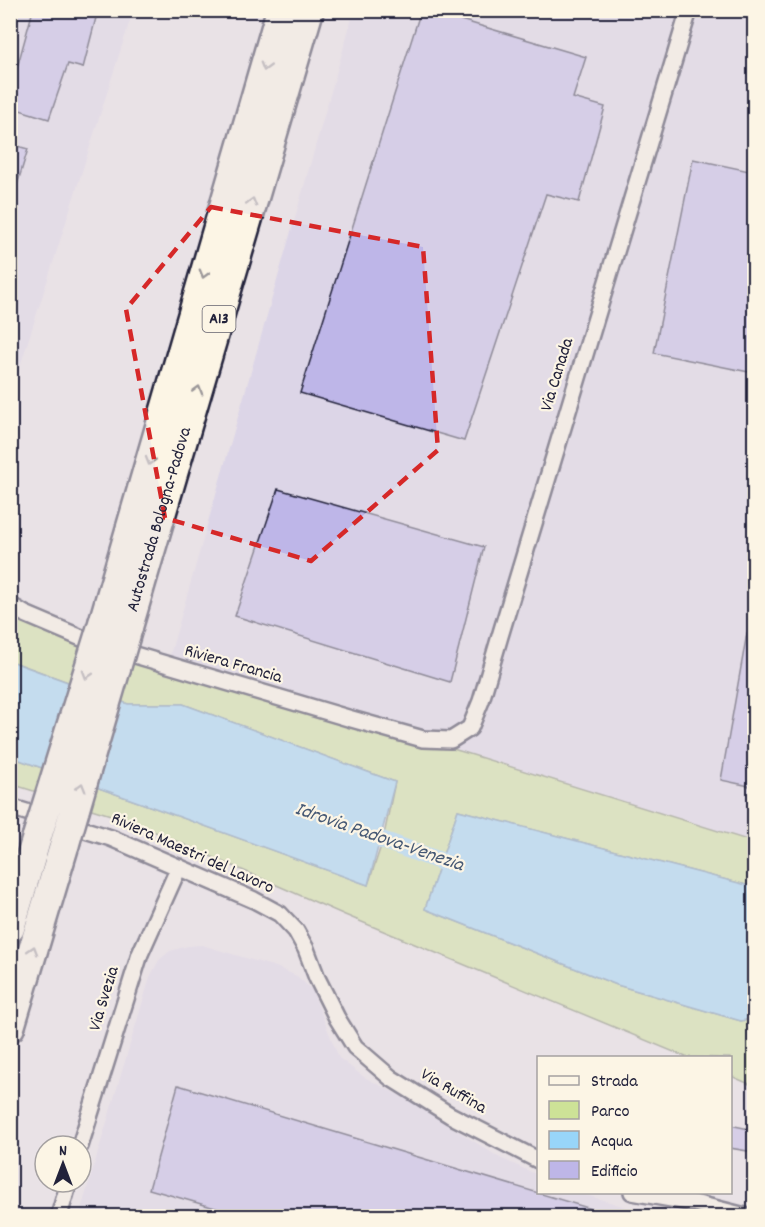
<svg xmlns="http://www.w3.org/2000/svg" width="765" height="1227" viewBox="0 0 765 1227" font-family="Dekko,sans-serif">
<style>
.built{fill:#dcd5e7}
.green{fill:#cde297;stroke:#788269;stroke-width:1.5}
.water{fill:#98d5f9;stroke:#698dad;stroke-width:1.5}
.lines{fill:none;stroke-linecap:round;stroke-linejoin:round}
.canal{stroke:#98d5f9;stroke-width:18}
.building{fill:#beb6e8;stroke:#22223b;stroke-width:1.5}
.street-casing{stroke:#22223b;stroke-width:20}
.highway-casing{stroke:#22223b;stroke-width:33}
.street{stroke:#fcf5e5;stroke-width:15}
.highway{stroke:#fcf5e5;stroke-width:28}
.highway-bridge-casing{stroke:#22223b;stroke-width:33;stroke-linecap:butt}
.highway-bridge{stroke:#fcf5e5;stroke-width:28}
.oneway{stroke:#9a9698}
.marked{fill:none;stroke:#d62828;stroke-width:4.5;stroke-dasharray:12 8;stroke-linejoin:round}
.labels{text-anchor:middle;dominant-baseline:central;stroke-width:4.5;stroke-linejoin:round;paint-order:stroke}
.shield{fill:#fcf5e5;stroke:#63616e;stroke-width:1.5}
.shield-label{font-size:16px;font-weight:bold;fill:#22223b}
.street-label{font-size:18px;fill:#22223b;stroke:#fcf5e5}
.water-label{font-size:20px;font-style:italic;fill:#455874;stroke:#fcf5e5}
</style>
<rect width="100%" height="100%" fill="#e9e2e6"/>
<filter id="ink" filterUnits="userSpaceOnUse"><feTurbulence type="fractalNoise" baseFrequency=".0167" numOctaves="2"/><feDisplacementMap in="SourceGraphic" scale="12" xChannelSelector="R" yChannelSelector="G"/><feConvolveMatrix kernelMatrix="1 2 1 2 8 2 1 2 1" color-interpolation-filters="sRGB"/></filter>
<g filter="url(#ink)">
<path class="built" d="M 11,11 L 133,11 L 11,395 Z
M 354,11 L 754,11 L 754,842 L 349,717 L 166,669 Z
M 202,945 L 276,967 L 297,976 L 312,990 L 339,1058 L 364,1077 L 412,1102 L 500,1158 L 538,1175 L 538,1192 L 580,1193 L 629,1208 L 626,1216 L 79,1216 L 150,977 L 159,960 L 170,951 L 188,946 Z"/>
<path class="green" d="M 10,604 L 167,666 L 463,752 L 754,842 L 754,887 L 458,810 L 425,909 L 617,985 L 741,1021 L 754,1018 L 754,1086 L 731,1076 L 730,1058 L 686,1057 L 345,915 L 130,821 L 11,784 L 11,757 L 144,804 L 368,885 L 383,840 L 395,782 L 183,704 L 128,704 L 11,661 Z"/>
<path class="water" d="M 10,661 L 128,704 L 183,704 L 395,782 L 368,885 L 144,804 L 11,757 Z
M 458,810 L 754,887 L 754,1018 L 741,1021 L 617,985 L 425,909 Z"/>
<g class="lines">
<path class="canal" d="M 357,831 L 443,862 L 464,868"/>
</g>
<path class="building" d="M 33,10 L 98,10 L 83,68 L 68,64 L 49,119 L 10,107 L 10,93 Z
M 421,10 L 427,10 L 586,57 L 573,98 L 605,107 L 579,202 L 546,194 L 464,441 L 300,393 Z
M 10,144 L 28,149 L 14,195 L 10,195 Z
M 693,159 L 754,172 L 754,373 L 654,353 Z
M 278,489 L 484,547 L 450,682 L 235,616 Z
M 747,633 L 754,634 L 754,787 L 721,780 Z
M 178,1085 L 605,1213 L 605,1216 L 243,1216 L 149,1189 Z
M 730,1125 L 754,1130 L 754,1152 L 730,1148 Z"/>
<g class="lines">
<defs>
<path id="street" d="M 10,605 L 25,614 L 91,642 L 348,718 L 423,739 L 451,740 L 470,728 L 481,701 L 500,636 L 689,10
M 10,807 L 111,838 L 254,900 L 280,914 L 296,931 L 306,949 L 317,978 L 337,1018 L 355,1047 L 391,1078 L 450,1115 L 538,1160
M 80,1146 L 140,954 L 179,867
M 632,1192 L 694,1203 L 745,1216
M 59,1216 L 69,1182"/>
<g id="highway">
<path d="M 104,620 L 281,10"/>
<path id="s1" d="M 128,627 L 309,10"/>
<path d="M 10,928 L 37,837"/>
<path d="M 10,1027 L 65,843"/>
</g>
</defs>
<use href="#street" class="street-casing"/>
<use href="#highway" class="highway-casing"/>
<use href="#street" class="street"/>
<use href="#highway" class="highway"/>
<defs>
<path id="highway-bridge" d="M 37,837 L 104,620
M 65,843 L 128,627"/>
</defs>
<use href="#highway-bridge" class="highway-bridge-casing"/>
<use href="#highway-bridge" class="highway-bridge"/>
</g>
<defs><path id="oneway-chevron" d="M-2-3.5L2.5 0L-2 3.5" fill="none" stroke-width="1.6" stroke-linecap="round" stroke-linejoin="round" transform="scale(1.5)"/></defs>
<g class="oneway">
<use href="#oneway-chevron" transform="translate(265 67) rotate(106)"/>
<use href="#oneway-chevron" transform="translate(252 202) rotate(-74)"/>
<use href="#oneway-chevron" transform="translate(204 274) rotate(106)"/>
<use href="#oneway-chevron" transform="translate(198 390) rotate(-74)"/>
<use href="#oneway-chevron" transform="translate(150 461) rotate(106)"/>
<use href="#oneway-chevron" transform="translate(87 675) rotate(107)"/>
<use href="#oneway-chevron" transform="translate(81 787) rotate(-74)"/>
<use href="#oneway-chevron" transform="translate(33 950) rotate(-73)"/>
</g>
</g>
<path d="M0 0H765V1227H0ZM 211,207 L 423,247 L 438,450 L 311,561 L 165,518 L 126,309 Z" fill="#e9e2e6" fill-opacity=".55" fill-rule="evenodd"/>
<path class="marked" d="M 211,207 L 423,247 L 438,450 L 311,561 L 165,518 L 126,309 Z"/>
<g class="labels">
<rect class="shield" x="202.5" y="306" width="33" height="26" rx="4.5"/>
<g class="shield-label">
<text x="219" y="319">A13</text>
</g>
<g class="street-label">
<text transform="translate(558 375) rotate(-73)">Via Canada</text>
<text stroke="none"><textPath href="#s1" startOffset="112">Autostrada Bologna-Padova</textPath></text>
<text transform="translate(233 665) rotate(16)">Riviera Francia</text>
<text transform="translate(192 854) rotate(24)">Riviera Maestri del Lavoro</text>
<text transform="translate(105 999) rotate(-73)">Via Svezia</text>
<text transform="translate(453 1092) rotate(30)">Via Ruffina</text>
</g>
<g class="water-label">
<text transform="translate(379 838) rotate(19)">Idrovia Padova-Venezia</text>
</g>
</g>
<rect width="765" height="1227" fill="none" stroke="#fcf5e5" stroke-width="36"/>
<rect x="18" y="18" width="729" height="1191" fill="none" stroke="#22223b" stroke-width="2" filter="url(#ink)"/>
<rect x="537" y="1056" width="195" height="138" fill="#fcf5e5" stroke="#a5a1a1" stroke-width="1.5"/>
<rect x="549" y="1076" width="30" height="9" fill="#fcf5e5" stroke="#a5a1a1" stroke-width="1.5"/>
<text x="591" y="1086" font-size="18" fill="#22223b">Strada</text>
<rect x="549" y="1101" width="30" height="18" fill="#cde297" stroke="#a5a1a1" stroke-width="1.5"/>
<text x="591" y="1116" font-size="18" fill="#22223b">Parco</text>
<rect x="549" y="1131" width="30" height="18" fill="#98d5f9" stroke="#a5a1a1" stroke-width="1.5"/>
<text x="591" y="1146" font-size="18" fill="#22223b">Acqua</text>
<rect x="549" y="1161" width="30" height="18" fill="#beb6e8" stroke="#a5a1a1" stroke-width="1.5"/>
<text x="591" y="1176" font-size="18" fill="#22223b">Edificio</text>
<g transform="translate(63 1164)"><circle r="28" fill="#fcf5e5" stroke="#a5a1a1" stroke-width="1.5"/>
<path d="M0-4.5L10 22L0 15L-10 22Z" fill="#22223b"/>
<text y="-9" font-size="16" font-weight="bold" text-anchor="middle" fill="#22223b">N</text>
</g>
</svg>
